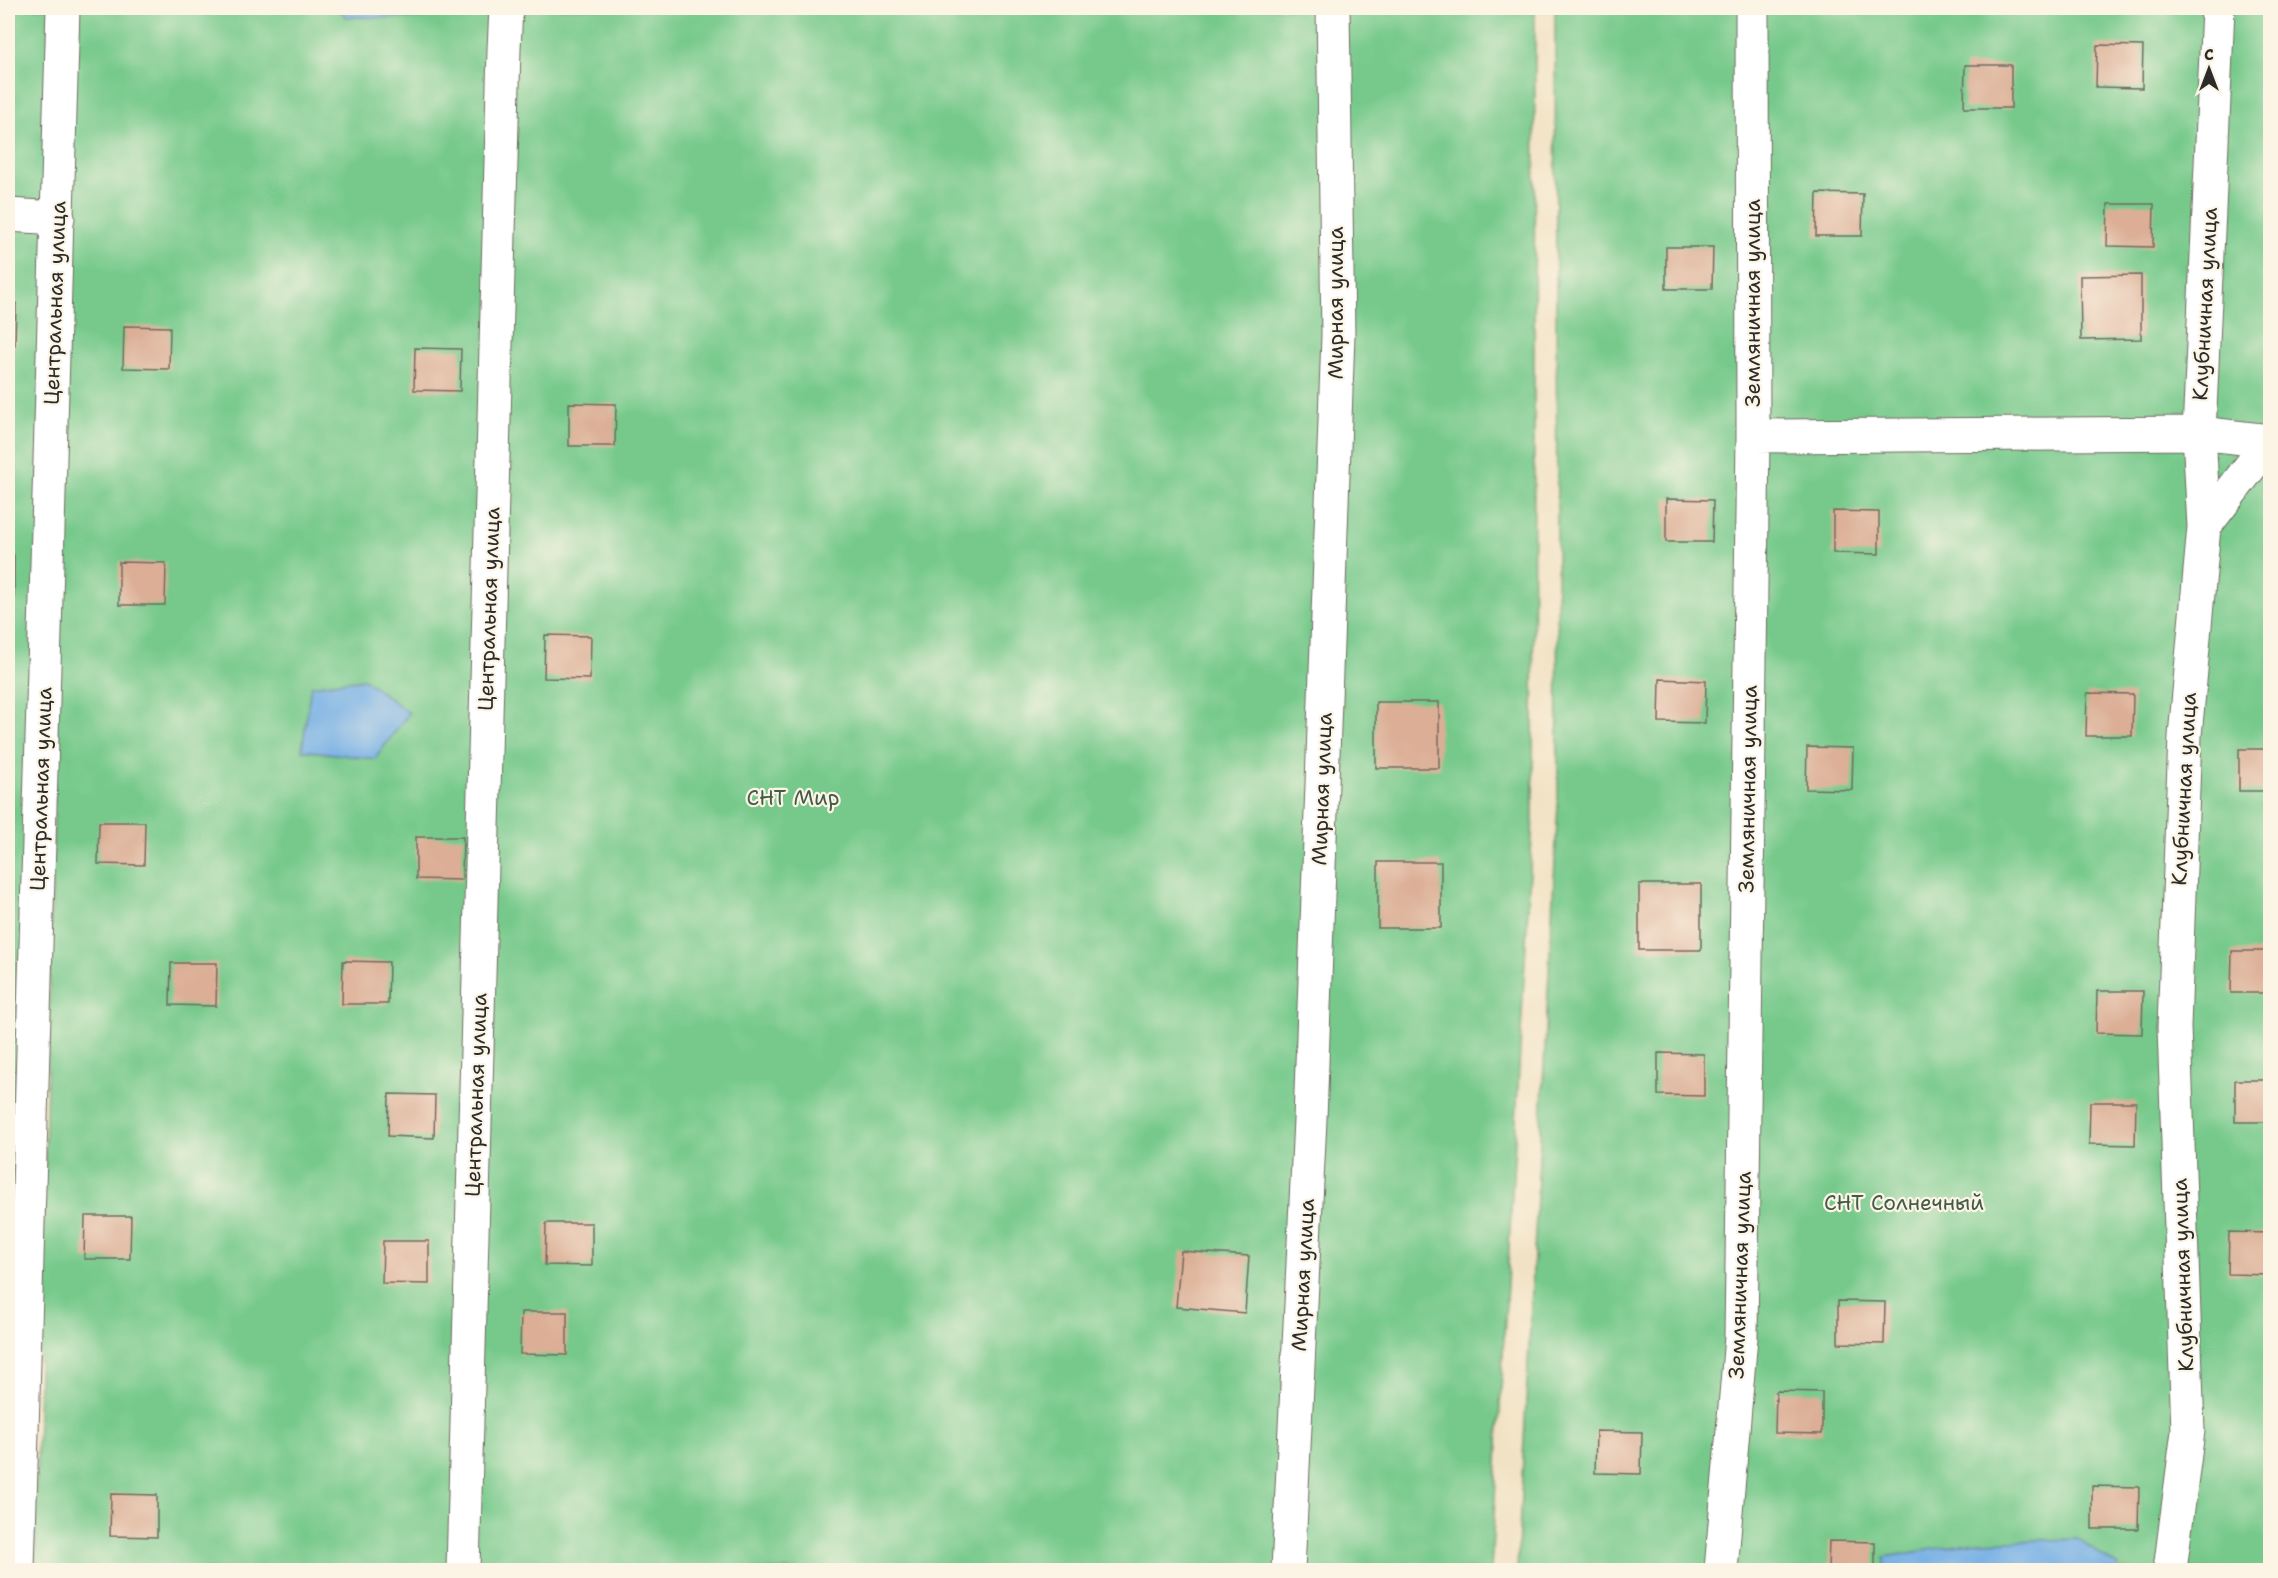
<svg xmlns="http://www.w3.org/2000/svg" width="2278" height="1578" viewBox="0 0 2278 1578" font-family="'Shantell Sans',sans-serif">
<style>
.green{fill:#76c98b;stroke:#507a5b;stroke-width:1.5}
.water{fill:#74afe5;stroke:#506d88;stroke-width:1.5}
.building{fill:#dbae95}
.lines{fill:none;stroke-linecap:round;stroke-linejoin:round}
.street-casing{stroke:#716b61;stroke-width:35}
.street{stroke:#fff;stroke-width:33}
.labels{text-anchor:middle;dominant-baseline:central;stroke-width:4.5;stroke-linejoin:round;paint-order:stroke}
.street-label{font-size:21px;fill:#2b2b2b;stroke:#fcf5e5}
.park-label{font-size:21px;fill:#425a48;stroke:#fcf5e5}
</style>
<rect width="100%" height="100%" fill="#fcf5e5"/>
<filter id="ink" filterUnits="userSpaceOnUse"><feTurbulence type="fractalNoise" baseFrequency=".0167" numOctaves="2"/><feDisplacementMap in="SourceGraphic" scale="12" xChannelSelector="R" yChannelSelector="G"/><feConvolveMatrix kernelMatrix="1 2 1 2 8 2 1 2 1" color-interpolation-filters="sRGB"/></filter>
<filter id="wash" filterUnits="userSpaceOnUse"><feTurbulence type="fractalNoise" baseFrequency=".008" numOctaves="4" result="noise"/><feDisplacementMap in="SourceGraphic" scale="24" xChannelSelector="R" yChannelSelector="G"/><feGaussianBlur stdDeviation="1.35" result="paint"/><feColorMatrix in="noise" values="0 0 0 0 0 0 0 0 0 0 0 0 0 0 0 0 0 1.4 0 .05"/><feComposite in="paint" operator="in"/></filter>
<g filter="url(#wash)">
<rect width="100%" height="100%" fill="#f2e2c4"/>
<path class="green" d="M 8,8 L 69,8 L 8,1570 Z
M 75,8 L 1535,8 L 1533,818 L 1491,1570 L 34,1570 Z
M 1555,8 L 2270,8 L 2270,1570 L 1517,1570 L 1558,804 Z"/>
<path class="water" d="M 337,8 L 432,8 L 424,18 L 347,17 Z
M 364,679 L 409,713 L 375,759 L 302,750 L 311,686 Z
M 2077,1539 L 2118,1567 L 2119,1570 L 1885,1570 L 1885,1557 L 1976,1542 Z"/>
<g id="blocks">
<path class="building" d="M 2097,45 L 2143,46 L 2142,88 L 2096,87 Z
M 1965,65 L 2011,65 L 2011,108 L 1964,108 Z
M 1817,193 L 1863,194 L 1862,236 L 1816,236 Z
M 2108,204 L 2154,204 L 2153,247 L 2107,246 Z
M 1666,247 L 1713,247 L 1712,289 L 1666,289 Z
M 2141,275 L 2141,339 L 2081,340 L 2080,276 Z
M 8,303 L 16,303 L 15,345 L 8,345 Z
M 124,326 L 170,327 L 169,369 L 123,368 Z
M 415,348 L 461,349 L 460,391 L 414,390 Z
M 569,403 L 616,404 L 615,446 L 569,446 Z
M 1666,499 L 1713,500 L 1712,542 L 1666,542 Z
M 1833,511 L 1879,512 L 1879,554 L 1833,553 Z
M 8,555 L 14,555 L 14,597 L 8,597 Z
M 119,562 L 166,563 L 165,605 L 119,605 Z
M 545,635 L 591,636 L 590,679 L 544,678 Z
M 1660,679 L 1706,681 L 1705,723 L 1659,722 Z
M 2087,693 L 2133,694 L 2132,736 L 2086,736 Z
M 1376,702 L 1439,702 L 1439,768 L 1376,768 Z
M 1807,747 L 1853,748 L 1852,790 L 1806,789 Z
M 2239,749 L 2270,749 L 2270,791 L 2239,791 Z
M 99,822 L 145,822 L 144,865 L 98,864 Z
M 416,837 L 463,837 L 462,880 L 416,879 Z
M 1378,862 L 1441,862 L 1441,928 L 1378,928 Z
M 1639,884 L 1701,884 L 1701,950 L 1639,950 Z
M 2232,951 L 2270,951 L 2270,993 L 2231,993 Z
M 343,961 L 389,962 L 388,1004 L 342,1004 Z
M 171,963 L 217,963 L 216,1006 L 170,1005 Z
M 2097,991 L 2143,991 L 2142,1034 L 2096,1033 Z
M 1658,1053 L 1704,1054 L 1704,1096 L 1658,1095 Z
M 2235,1080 L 2270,1080 L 2270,1122 L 2235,1122 Z
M 389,1094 L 435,1095 L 434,1138 L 388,1136 Z
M 2090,1102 L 2136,1102 L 2135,1145 L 2089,1144 Z
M 85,1216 L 131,1216 L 130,1259 L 84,1259 Z
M 546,1223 L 592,1223 L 592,1266 L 545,1265 Z
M 2229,1232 L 2270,1233 L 2270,1275 L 2228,1274 Z
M 383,1241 L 429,1241 L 429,1284 L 382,1283 Z
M 1181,1251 L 1249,1256 L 1245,1313 L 1176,1307 Z
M 1838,1301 L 1885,1302 L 1884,1344 L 1838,1343 Z
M 521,1312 L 567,1312 L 567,1355 L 520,1354 Z
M 1776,1391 L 1822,1392 L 1822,1434 L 1775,1433 Z
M 1596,1431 L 1642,1432 L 1641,1474 L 1595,1473 Z
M 2092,1486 L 2139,1487 L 2138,1529 L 2092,1529 Z
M 111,1494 L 157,1495 L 157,1537 L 110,1536 Z
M 1829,1541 L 1875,1542 L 1875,1570 L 1828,1570 Z"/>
</g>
</g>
<g filter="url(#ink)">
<use href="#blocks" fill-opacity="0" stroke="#716b61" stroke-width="1.5"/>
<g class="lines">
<defs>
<path id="street" d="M 8,215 L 58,218
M 1753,436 L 2199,433 L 2270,441
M 2204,527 L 2270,441
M 18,1570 L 63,8
M 463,1570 L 504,49 L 506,8
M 1288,1570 L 1310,1120 L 1338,335 L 1333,8
M 1721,1570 L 1741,1337 L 1753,436 L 1752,8
M 2170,1570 L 2188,1431 L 2174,1027 L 2185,736 L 2204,527 L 2199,433 L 2218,8"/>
</defs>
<use href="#street" class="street-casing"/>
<use href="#street" class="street"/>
</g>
</g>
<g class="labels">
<g class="street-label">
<text transform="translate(55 303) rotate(-88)">Центральная улица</text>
<text transform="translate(1336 303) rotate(-90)">Мирная улица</text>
<text transform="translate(1753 303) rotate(-90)">Земляничная улица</text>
<text transform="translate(2205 304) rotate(-87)">Клубничная улица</text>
<text transform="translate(489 609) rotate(-88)">Центральная улица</text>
<text transform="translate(41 789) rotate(-88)">Центральная улица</text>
<text transform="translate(1322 789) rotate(-88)">Мирная улица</text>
<text transform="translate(1748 789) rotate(-89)">Земляничная улица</text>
<text transform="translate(2184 789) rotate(-87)">Клубничная улица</text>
<text transform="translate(476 1095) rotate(-88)">Центральная улица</text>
<text transform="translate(1303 1275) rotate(-87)">Мирная улица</text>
<text transform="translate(1740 1275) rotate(-88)">Земляничная улица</text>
<text transform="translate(2183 1275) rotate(-92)">Клубничная улица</text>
</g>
<g class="park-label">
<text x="793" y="798">СНТ Мир</text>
<text x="1904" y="1203">СНТ Солнечный</text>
</g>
</g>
<rect width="2278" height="1578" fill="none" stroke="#fcf5e5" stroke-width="30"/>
<g transform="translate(2209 69)" stroke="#fcf5e5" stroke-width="4.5" paint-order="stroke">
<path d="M0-4.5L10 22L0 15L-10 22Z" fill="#2b2b2b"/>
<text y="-9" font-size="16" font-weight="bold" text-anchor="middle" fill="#2b2b2b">С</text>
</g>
</svg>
